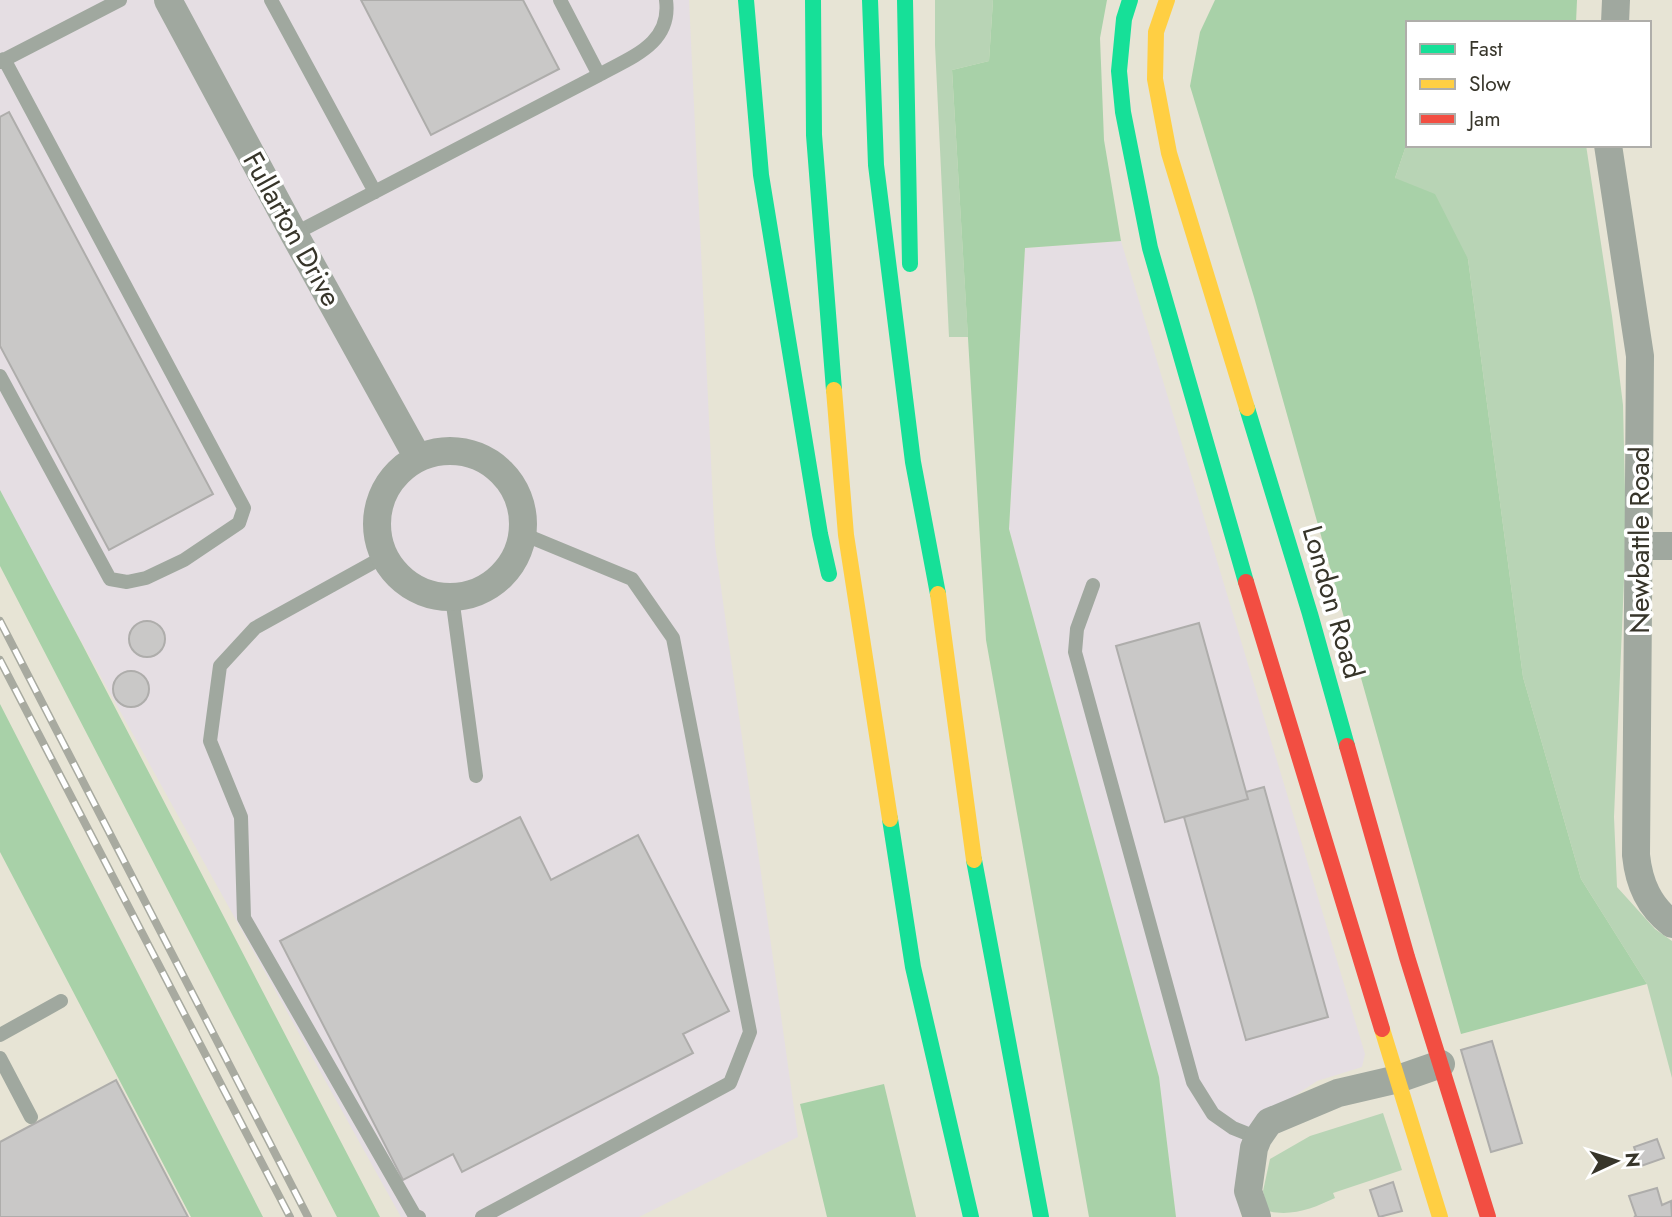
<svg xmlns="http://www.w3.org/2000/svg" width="1672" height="1217" viewBox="0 0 1672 1217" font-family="Jost,sans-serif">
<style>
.commercial{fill:#e5dee3}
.green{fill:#b8d4b5}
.forest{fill:#a8d1a8}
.building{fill:#c9c8c7;stroke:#aeadab;stroke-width:2}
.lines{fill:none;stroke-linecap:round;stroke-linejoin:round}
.lane{stroke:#a0a89f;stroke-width:14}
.street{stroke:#a0a89f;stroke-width:28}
.fast{stroke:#16e098;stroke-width:16}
.slow{stroke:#ffcf43;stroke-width:16}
.jam{stroke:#f24e42;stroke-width:16}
.rail-casing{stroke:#a8aaa0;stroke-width:8}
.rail{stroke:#fff;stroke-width:5;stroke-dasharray:16;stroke-linecap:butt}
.labels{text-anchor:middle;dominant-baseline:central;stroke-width:7;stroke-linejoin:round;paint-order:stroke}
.street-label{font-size:28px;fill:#37352a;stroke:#fff}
</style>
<rect width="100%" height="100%" fill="#e7e4d5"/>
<path class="commercial" d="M 0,0 L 689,0 L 715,545 L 798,1137 L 639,1217 L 401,1217 L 0,495 Z
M 1121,241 L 1365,1054 L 1362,1067 L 1317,1081 L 1269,1113 L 1237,1194 L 1241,1217 L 1176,1217 L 1159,1077 L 1009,529 L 1025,248 Z"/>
<path class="green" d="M 935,0 L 993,0 L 989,61 L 952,70 L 968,337 L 949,337 L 935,45 Z
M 1408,140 L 1408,145 L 1586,145 L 1612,316 L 1623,405 L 1626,533 L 1614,817 L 1617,887 L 1655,929 L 1672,941 L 1672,1078 L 1647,984 L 1581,879 L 1523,677 L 1468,259 L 1395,178 Z
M 1383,1113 L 1402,1170 L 1333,1193 L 1335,1198 C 1314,1208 1291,1217 1268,1211 L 1263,1191 L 1270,1159 L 1310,1136 Z"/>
<path class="forest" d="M 993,0 L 1107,0 L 1100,38 L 1104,140 L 1121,241 L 1025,248 L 1009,529 L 1159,1077 L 1176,1217 L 1089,1217 L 986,640 L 952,70 L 989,61 Z
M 1215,0 L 1577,0 L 1576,23 L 1408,23 L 1408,140 L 1395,178 L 1435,194 L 1468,259 L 1523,677 L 1581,879 L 1647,984 L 1461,1034 L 1254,297 L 1190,86 L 1200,32 Z
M 0,490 L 81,642 L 380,1217 L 337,1217 L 0,566 Z
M 0,704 L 263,1217 L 191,1217 L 0,852 Z
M 884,1084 L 916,1217 L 827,1217 L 800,1104 Z"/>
<path class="building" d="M 361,0 L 523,0 L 559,69 L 431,135 Z
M 9,112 L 213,494 L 109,550 L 0,346 L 0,117 Z
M129 639a18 18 0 1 1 36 0a18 18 0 1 1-36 0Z
M 1199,623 L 1248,799 L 1165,822 L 1116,646 Z
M113 689a18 18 0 1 1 36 0a18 18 0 1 1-36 0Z
M 1264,787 L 1328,1017 L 1246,1040 L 1184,817 L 1248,799 L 1246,792 Z
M 520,817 L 551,880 L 638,835 L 729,1011 L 683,1034 L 693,1053 L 462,1172 L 453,1154 L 403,1180 L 280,941 Z
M 1492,1041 L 1522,1143 L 1491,1152 L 1461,1050 Z
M 116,1080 L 188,1217 L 0,1217 L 0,1142 Z
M 1657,1139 L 1664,1158 L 1641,1166 L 1634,1147 Z
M 1393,1182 L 1402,1211 L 1379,1217 L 1370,1190 Z
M 1657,1188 L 1662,1205 L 1671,1201 L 1672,1217 L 1634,1217 L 1636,1216 L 1629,1196 Z"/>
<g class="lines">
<path class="lane" d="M 271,0 L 375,192
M 0,62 L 120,0
M 599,75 C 631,57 672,44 666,0
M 294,234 L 599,75 L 560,0
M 0,376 L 110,579 L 127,582 L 146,578 L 184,560 L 239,523 L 244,508 L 4,59
M 385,556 L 255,628 L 220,666 L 210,741 L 241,817 L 244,918 L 415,1216 L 419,1217
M 1093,585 L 1077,629 L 1075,652 L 1193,1082 L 1213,1114 L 1233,1128 L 1258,1138
M 452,597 L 476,776
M 0,1035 L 61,1001
M 0,1058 L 31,1117
M 482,1217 L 730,1083 L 750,1032 L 673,638 L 632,579 L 523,534"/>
<path class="street" d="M 168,0 L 294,234 L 418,458
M 1615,23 L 1616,0
M 1608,145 L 1640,356 L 1636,855 C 1639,884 1649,906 1672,924
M377 524a73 73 0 1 1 146 0a73 73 0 1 1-146 0Z
M 1639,546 L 1672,546
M 1257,1217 L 1248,1191 L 1254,1148 L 1258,1138 L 1269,1122 L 1338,1093 L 1398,1079 L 1441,1064"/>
<path class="fast" d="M 746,0 L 761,175 L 820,534 L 829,574
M 813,0 L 814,135 L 834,390
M 870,0 L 876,165 L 913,462 L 938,594
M 905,0 L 910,264
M 1130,0 L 1124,19 L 1119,71 L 1123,112 L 1150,248 L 1246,582
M 1247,408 L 1310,614 L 1347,746
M 890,819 L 913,967 L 971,1217
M 974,860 L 1041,1217"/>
<path class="slow" d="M 1167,0 L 1156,32 L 1155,79 L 1169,153 L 1247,408
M 834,390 L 846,535 L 890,819
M 938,594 L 974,860
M 1382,1029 L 1440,1217"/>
<path class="jam" d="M 1246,582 L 1382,1029
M 1347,746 L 1407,957 L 1488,1217"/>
<defs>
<path id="rail" d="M 0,621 L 308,1217
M 0,660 L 290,1217"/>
</defs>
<use href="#rail" class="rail-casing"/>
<use href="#rail" class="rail"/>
</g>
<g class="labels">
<g class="street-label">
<text transform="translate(292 229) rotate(61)">Fullarton Drive</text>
<text transform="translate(1639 540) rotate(-90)">Newbattle Road</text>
<text transform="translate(1333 602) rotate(74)">London Road</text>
</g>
</g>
<rect x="1406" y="21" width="245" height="126" fill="#ffffff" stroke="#afaeaa" stroke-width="2"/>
<rect x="1420" y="44" width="35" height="10" fill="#16e098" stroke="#afaeaa" stroke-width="2"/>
<text x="1469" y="56" font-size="21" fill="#37352a">Fast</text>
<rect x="1420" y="79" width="35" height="10" fill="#ffcf43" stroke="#afaeaa" stroke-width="2"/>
<text x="1469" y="91" font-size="21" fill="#37352a">Slow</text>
<rect x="1420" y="114" width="35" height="10" fill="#f24e42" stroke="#afaeaa" stroke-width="2"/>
<text x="1469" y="126" font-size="21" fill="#37352a">Jam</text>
<g transform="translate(1616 1161) rotate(86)" stroke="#ffffff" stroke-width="5" paint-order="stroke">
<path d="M0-5L12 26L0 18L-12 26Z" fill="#37352a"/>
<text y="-10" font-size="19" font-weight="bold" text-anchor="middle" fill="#37352a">N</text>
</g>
</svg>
